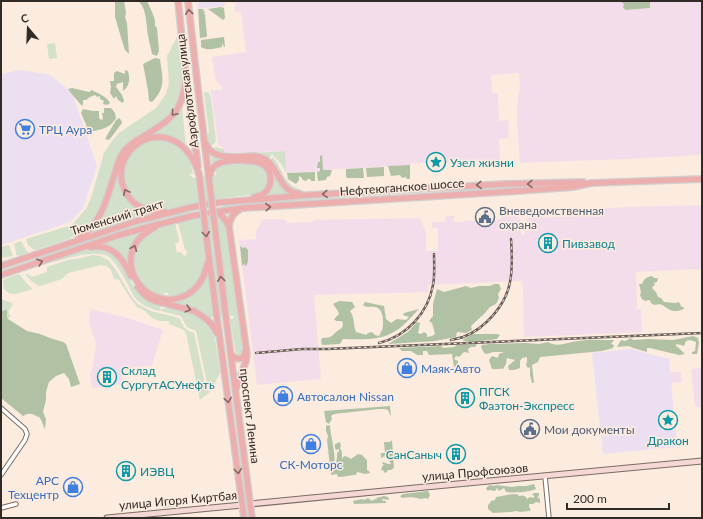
<svg xmlns="http://www.w3.org/2000/svg" width="703" height="519" viewBox="0 0 703 519" font-family="Lato,sans-serif">
<style>
.commercial{fill:#eddff2}
.industrial{fill:#f4ddeb}
.green{fill:#d3e0ca}
.forest{fill:#b1c2a4}
.lines{fill:none;stroke-linecap:round;stroke-linejoin:round}
.street-casing{stroke:#7a6c61;stroke-width:5.5}
.secondary-casing{stroke:#7a6c61;stroke-width:7}
.primary-casing{stroke:#d2d0cf;stroke-width:8}
.street{stroke:#fff;stroke-width:3.5}
.secondary{stroke:#f5d7d6;stroke-width:5}
.primary{stroke:#ecafae;stroke-width:5.5}
.rail-casing{stroke:#665d57;stroke-width:2.5}
.rail{stroke:#fcebdf;stroke-width:1;stroke-dasharray:3;stroke-linecap:butt}
.primary-bridge-casing{stroke:#d2d0cf;stroke-width:8;stroke-linecap:butt}
.primary-bridge{stroke:#ecafae;stroke-width:5.5}
.oneway{stroke:#856664}
.labels{text-anchor:middle;dominant-baseline:central;stroke-width:3;stroke-linejoin:round;paint-order:stroke}
.street-label{font-size:12px;fill:#312b27;stroke:#fcebdf}
.shop-label{font-size:12px;fill:#366cbe;stroke:#fcebdf;text-anchor:start}
.culture-label{font-size:12px;fill:#0d838f;stroke:#fcebdf;text-anchor:start}
.service-label{font-size:12px;fill:#4e5e75;stroke:#fcebdf;text-anchor:start}
</style>
<rect width="100%" height="100%" fill="#fcebdf"/>
<path class="commercial" d="M 197,1 L 226,1 L 224,6 L 198,9 Z
M 17,70 L 27,71 L 50,75 L 68,89 L 73,96 L 79,113 L 97,166 L 83,208 L 70,222 L 1,245 L 1,75 Z
M 630,349 L 669,359 L 677,447 L 603,454 L 592,353 Z"/>
<path class="industrial" d="M 231,1 L 702,1 L 702,155 L 627,159 L 520,163 L 517,122 L 517,108 L 519,91 L 520,91 L 519,73 L 491,75 L 492,93 L 498,93 L 499,121 L 508,120 L 509,138 L 500,139 L 499,143 L 500,158 L 498,161 L 411,163 L 411,165 L 323,170 L 323,171 L 286,173 L 284,151 L 225,153 L 223,147 L 218,146 L 218,144 L 211,90 L 222,90 L 222,86 L 220,86 L 219,82 L 216,83 L 212,57 L 246,52 L 241,12 L 235,12 L 235,3 L 231,3 Z
M 702,205 L 702,269 L 636,272 L 637,309 L 641,309 L 642,332 L 524,337 L 523,287 L 521,281 L 428,285 L 428,292 L 314,295 L 321,379 L 257,385 L 239,240 L 256,239 L 256,232 L 263,219 L 280,219 L 286,220 L 287,223 L 313,222 L 313,220 L 419,218 L 424,227 L 426,232 L 426,251 L 438,251 L 438,228 L 432,228 L 432,222 L 445,222 L 446,216 L 454,216 L 454,222 L 464,222 L 464,221 L 497,220 L 501,219 L 501,213 L 518,213 L 519,218 L 520,219 L 521,235 L 524,235 L 527,227 L 526,218 L 585,216 L 585,210 L 625,207 Z
M 90,309 L 128,318 L 163,330 L 152,366 L 121,368 L 123,384 L 92,388 L 90,374 L 92,371 L 96,344 L 89,322 Z
M 702,368 L 702,407 L 697,407 L 695,405 L 691,369 Z
M 670,372 L 681,372 L 682,382 L 671,383 Z"/>
<path class="green" d="M 177,37 C 180,46 181,55 182,64 C 184,88 180,109 159,123 C 146,132 132,137 122,150 C 116,159 113,170 110,181 C 107,189 105,198 102,207 C 90,236 65,240 39,249 L 34,250 L 28,245 L 26,239 L 72,225 L 86,209 L 91,198 L 104,153 L 112,141 L 119,133 L 156,108 L 166,94 L 169,83 L 167,56 Z
M 55,43 L 57,58 L 49,59 L 47,44 Z
M 205,92 L 209,93 L 211,98 L 216,140 L 215,143 L 211,146 C 208,142 205,137 209,132 L 204,93 Z
M 182,106 L 186,147 C 173,134 160,138 143,138 C 157,129 174,121 182,106 Z
M 161,139 C 181,143 190,155 193,174 L 189,174 L 192,177 L 194,178 L 216,175 L 216,167 L 214,164 L 212,164 L 210,155 L 212,149 L 217,147 L 218,148 L 224,149 L 228,165 L 256,164 L 263,167 L 268,174 L 268,182 L 265,189 L 258,194 L 206,200 L 172,208 L 164,209 L 149,208 L 141,205 L 136,201 L 131,196 L 124,184 L 124,164 L 135,148 L 147,141 Z
M 285,151 L 286,173 L 282,165 L 272,154 L 269,159 L 257,154 L 255,153 Z
M 273,157 C 280,165 282,176 289,183 C 293,187 299,189 304,191 C 301,191 297,192 294,191 C 281,185 280,169 270,160 Z
M 255,158 L 267,162 L 289,193 L 266,195 L 270,168 L 247,159 Z
M 121,161 L 119,176 L 119,181 L 124,193 L 153,213 L 89,233 L 96,226 Z
M 345,197 L 345,198 L 258,203 L 223,207 L 223,205 L 258,201 Z
M 190,211 L 191,213 L 161,219 L 139,226 L 48,256 L 47,254 C 95,238 142,222 190,211 Z
M 212,216 C 221,216 223,219 226,227 L 243,354 L 239,357 L 236,355 L 230,319 L 234,318 L 233,316 C 226,313 211,316 205,321 L 205,324 L 206,325 L 209,324 L 215,338 L 220,371 L 219,375 L 211,391 L 208,387 L 196,331 L 187,327 L 181,316 L 161,311 L 161,309 C 170,310 171,299 168,293 L 165,292 L 163,296 C 138,293 124,259 142,239 C 151,229 162,226 175,223 L 179,240 L 178,243 L 175,243 L 177,253 L 181,252 L 184,256 L 186,255 L 187,251 L 185,250 L 178,223 L 180,222 Z
M 145,231 L 138,237 L 130,270 L 123,260 L 100,245 Z
M 21,241 L 28,253 L 17,256 L 14,244 Z
M 9,245 L 13,256 L 1,258 L 1,247 Z
M 98,248 L 110,253 L 115,257 L 137,291 L 142,296 L 161,305 L 160,311 C 151,309 141,305 135,298 C 129,287 119,266 110,258 C 99,248 67,258 54,262 L 56,260 L 88,249 Z
M 92,255 L 100,256 L 108,260 L 116,270 L 133,299 L 138,304 L 151,311 L 179,318 C 184,327 184,330 194,333 L 206,388 L 210,392 L 200,400 L 186,333 L 184,330 L 169,324 L 169,321 L 159,321 L 152,318 L 145,311 L 137,307 L 131,299 L 119,280 L 114,279 L 111,270 L 107,266 L 101,265 L 68,273 L 62,279 L 40,286 C 35,285 30,279 25,275 L 28,274 L 32,277 L 47,272 L 47,267 L 68,260 L 81,258 Z
M 19,274 C 21,277 30,287 33,289 C 21,292 3,302 3,280 L 7,278 Z
M 1,298 L 4,300 L 12,303 L 13,305 C 10,308 6,312 11,316 L 8,319 L 1,311 Z
M 178,499 L 179,504 L 178,506 L 163,508 L 162,506 L 162,503 L 169,500 Z"/>
<path class="forest" d="M 115,1 L 124,1 L 126,13 L 125,17 L 127,23 L 129,54 L 125,50 L 123,44 L 115,17 Z
M 138,1 L 147,1 L 152,12 L 155,20 L 155,26 L 157,28 L 159,51 L 157,56 L 152,54 C 151,48 149,42 148,35 C 146,24 147,8 138,1 Z
M 620,1 L 650,1 L 650,8 L 626,10 L 623,8 L 624,4 Z
M 221,7 L 224,8 L 225,18 L 223,20 L 208,9 Z
M 198,9 L 203,9 L 205,13 L 203,14 L 205,14 L 207,36 L 206,37 L 200,38 Z
M 224,37 L 225,47 L 224,47 L 222,43 L 222,47 C 214,49 208,51 201,47 L 201,40 Z
M 155,58 L 160,59 C 162,77 167,87 152,102 L 149,101 L 148,90 L 143,64 Z
M 125,70 L 128,71 C 130,78 130,86 123,91 L 123,82 L 117,84 L 116,87 L 122,95 L 124,101 L 123,103 L 118,100 L 116,96 L 114,99 L 110,93 L 111,87 L 110,81 L 114,81 L 114,73 L 117,71 L 125,74 Z
M 72,88 L 89,92 L 92,90 C 99,94 106,96 110,103 L 107,105 L 103,104 L 104,101 L 100,99 L 100,96 L 97,97 L 95,95 L 90,97 L 86,100 L 83,100 L 83,104 L 82,106 C 77,100 72,95 68,89 Z
M 104,108 L 111,108 L 115,113 L 116,118 C 109,129 102,129 90,132 L 88,129 L 81,113 L 83,109 L 93,111 L 99,111 L 99,118 L 101,120 L 103,119 L 102,113 L 104,113 Z
M 119,118 L 121,120 L 122,123 L 110,139 L 108,140 L 105,139 L 116,120 Z
M 322,155 L 323,170 L 332,170 L 330,176 L 327,177 L 326,180 L 318,181 L 317,172 L 320,171 L 320,168 L 317,168 L 318,162 L 320,162 L 320,156 Z
M 410,165 L 410,179 L 407,179 L 406,177 L 402,178 L 400,175 L 391,176 L 388,166 Z
M 384,167 L 384,176 L 367,177 L 366,168 Z
M 363,168 L 364,178 L 347,178 L 346,176 L 346,169 Z
M 315,172 L 315,181 L 311,181 L 310,179 L 308,179 L 306,181 L 303,180 L 301,177 L 299,176 L 299,180 L 296,184 L 288,179 L 287,173 Z
M 240,246 L 243,248 L 245,247 L 248,250 L 248,262 L 246,266 L 244,264 L 242,266 Z
M 652,276 L 654,278 L 658,278 L 657,282 L 654,283 L 655,285 L 652,287 L 653,289 L 656,292 L 658,297 L 661,298 L 664,302 L 676,303 L 679,302 L 681,306 L 684,308 L 684,309 C 679,311 674,312 670,310 C 662,306 664,303 654,305 L 651,303 L 650,300 L 645,301 L 642,299 L 640,295 L 641,292 L 639,284 L 642,284 C 644,279 646,277 652,276 Z
M 494,284 L 499,284 L 501,289 L 498,294 L 499,298 L 496,304 L 490,307 L 485,313 L 471,326 L 472,330 L 466,333 L 457,332 L 456,337 L 435,341 L 388,344 L 408,332 L 417,322 L 420,323 L 418,333 L 421,334 L 424,332 L 427,334 L 427,337 L 432,336 L 435,334 L 432,323 L 429,321 L 433,316 L 433,304 L 437,289 L 444,292 L 466,286 L 471,288 L 479,286 L 490,286 Z
M 339,301 L 352,302 L 355,307 L 350,311 C 355,318 353,325 356,332 L 366,335 L 368,333 L 372,332 L 375,335 L 379,336 C 380,334 381,332 382,330 C 384,324 384,308 375,307 C 370,306 367,308 363,305 L 365,302 L 384,306 L 386,319 L 391,323 L 397,319 L 406,320 L 409,317 L 403,315 L 404,313 L 419,309 C 410,318 402,329 390,334 C 376,341 358,339 343,339 L 340,344 L 322,345 L 321,341 L 322,338 C 335,338 332,333 342,328 L 343,324 L 342,321 L 336,321 L 334,319 L 339,314 C 338,310 335,307 333,304 Z
M 1,309 L 1,311 L 7,310 L 7,317 L 8,319 L 27,331 L 40,334 L 50,338 L 63,342 L 66,344 L 80,384 L 71,387 L 69,379 L 64,373 L 56,376 L 49,382 L 46,392 L 46,400 L 43,412 L 46,419 L 45,429 C 43,426 43,423 41,420 C 39,416 40,418 36,416 C 31,413 29,413 23,416 L 1,398 Z
M 473,334 L 497,334 L 500,335 L 497,339 C 488,340 470,344 462,340 Z
M 693,336 L 698,338 L 699,343 L 697,354 L 692,354 L 692,352 L 695,351 L 696,342 L 690,340 L 686,341 L 684,346 L 681,345 L 676,344 L 676,346 C 680,348 681,351 685,354 L 679,355 L 650,348 L 647,348 L 647,352 L 633,348 L 629,346 L 617,347 L 621,340 L 625,341 L 631,338 L 633,340 L 648,339 L 673,340 Z
M 614,340 L 611,344 L 614,345 L 613,348 L 602,351 L 540,357 L 538,362 L 532,365 L 534,383 L 532,383 L 530,375 L 530,367 L 528,368 L 526,365 L 527,361 L 527,357 L 522,358 L 520,361 L 520,368 L 514,370 L 509,370 L 508,366 L 515,360 L 507,358 L 506,364 L 503,369 C 499,368 496,370 492,369 L 489,360 L 492,356 L 498,358 L 499,354 L 504,352 L 493,352 L 487,354 L 484,353 L 481,347 L 482,345 L 490,344 L 525,343 L 539,344 L 548,342 C 557,348 568,342 579,341 C 590,339 602,340 614,340 Z
M 477,344 L 475,347 L 471,347 L 468,349 L 469,353 L 464,352 L 459,357 L 456,356 L 454,359 L 458,361 L 457,366 L 454,367 L 452,354 L 429,355 L 427,351 L 423,351 L 423,355 L 417,355 L 411,351 L 402,351 L 399,348 L 441,346 L 443,348 L 454,347 L 457,345 Z
M 390,406 L 391,417 L 388,410 L 385,409 L 379,409 L 334,414 L 331,416 L 332,419 L 329,424 L 326,422 L 324,411 Z
M 328,425 L 330,426 C 331,439 336,452 334,464 L 336,463 L 337,457 L 337,453 L 339,451 L 339,449 L 336,450 L 335,448 L 335,444 L 340,442 L 341,446 L 340,448 L 342,452 L 342,459 L 344,456 L 348,457 L 351,459 L 358,454 L 362,455 L 367,460 L 367,470 L 369,471 L 370,473 L 365,474 L 357,472 L 356,475 C 350,475 345,477 338,477 L 337,474 L 331,475 L 327,440 L 328,436 L 326,431 L 326,426 Z
M 392,440 L 394,468 L 391,470 L 388,470 L 386,473 L 384,472 L 383,470 L 381,470 L 382,467 L 384,464 L 382,464 L 383,462 L 388,464 L 391,464 L 388,458 L 385,458 L 385,456 L 381,458 L 381,453 L 385,453 L 384,442 L 390,442 Z
M 534,484 L 536,489 C 530,492 514,493 506,492 L 504,488 L 499,491 L 497,488 L 495,491 L 489,490 L 488,491 L 486,489 L 487,487 L 490,485 L 494,486 L 496,485 L 512,487 L 518,486 L 526,486 Z
M 428,491 L 430,495 L 428,499 L 425,498 L 421,499 C 414,497 409,497 402,498 L 400,496 L 403,494 Z
M 535,493 L 539,493 L 539,496 L 537,497 L 540,499 L 540,503 L 536,502 L 533,504 L 529,504 L 529,507 L 531,510 L 529,511 L 520,512 L 516,511 L 511,512 L 493,513 L 488,509 L 488,505 L 490,503 L 491,501 L 495,500 L 496,497 C 503,496 510,494 517,494 L 519,496 C 523,495 525,495 527,499 L 530,497 L 534,498 L 534,496 L 532,494 Z
M 384,496 L 388,497 L 389,500 L 382,499 L 383,501 L 386,501 L 386,503 L 354,504 L 353,501 L 362,499 L 364,500 L 368,498 L 372,501 L 375,499 L 377,500 L 376,498 Z"/>
<g class="lines">
<defs>
<path id="street" d="M 1,408 L 25,429 L 27,434 L 25,440 L 1,475
M 545,476 L 549,518
M 1,508 L 16,504"/>
<path id="secondary" d="M 250,504 L 415,488 L 702,461
M 107,518 L 242,505"/>
<path id="primary" d="M 178,1 L 186,77 L 198,166
M 188,1 L 198,89 L 209,179
M 206,144 C 213,162 239,156 255,156 C 282,160 274,191 300,194
M 210,175 C 211,171 212,167 216,165 C 224,159 255,159 264,165 C 273,172 273,187 263,194 C 261,196 257,196 254,197
M 165,212 C 151,212 136,208 128,196 C 103,158 152,117 184,148 C 192,155 196,165 199,174
M 216,212 C 223,215 226,220 229,227
M 155,227 C 148,231 142,235 138,240 C 116,269 148,310 182,297 C 198,291 204,278 208,262
M 78,239 C 103,222 106,200 115,173 C 117,166 119,157 124,151 C 130,144 137,140 144,136 C 173,118 182,113 186,77
M 90,247 C 94,247 99,246 103,247 C 118,250 125,264 131,276
M 209,258 C 220,345 233,431 244,518
M 1,266 L 137,221 L 188,208 L 213,203 L 310,195 L 414,189 L 505,184 L 583,182
M 1,275 L 116,236 L 148,227 L 192,216 L 215,212 L 244,208 L 518,191 L 573,187 L 591,183 L 702,179
M 138,287 C 142,294 147,298 155,301 L 194,311 C 204,317 212,322 217,333
M 226,318 L 252,518
M 231,354 C 234,359 238,360 244,357 L 245,352
M 236,389 L 246,361 L 247,354 L 229,227 C 230,219 232,214 239,210"/>
</defs>
<use href="#street" class="street-casing"/>
<use href="#secondary" class="secondary-casing"/>
<use href="#primary" class="primary-casing"/>
<use href="#street" class="street"/>
<use href="#secondary" class="secondary"/>
<use href="#primary" class="primary"/>
<defs>
<path id="rail" d="M 451,340 C 455,339 460,338 463,337 C 485,329 506,305 510,282 C 513,268 512,253 511,239
M 379,343 C 407,336 428,313 433,285 C 435,275 434,264 434,254
M 256,353 L 302,349 L 327,349 L 702,333"/>
</defs>
<use href="#rail" class="rail-casing"/>
<use href="#rail" class="rail"/>
<defs>
<path id="primary-bridge" d="M 199,174 L 209,258
M 209,179 L 226,318"/>
</defs>
<use href="#primary-bridge" class="primary-bridge-casing"/>
<use href="#primary-bridge" class="primary-bridge"/>
</g>
<defs><path id="oneway-chevron" d="M-2-3.5L2.5 0L-2 3.5" fill="none" stroke-width="1.6" stroke-linecap="round" stroke-linejoin="round"/></defs>
<g class="oneway">
<use href="#oneway-chevron" transform="translate(189 12) rotate(-96)"/>
<use href="#oneway-chevron" transform="translate(174 113) rotate(130)"/>
<use href="#oneway-chevron" transform="translate(530 184) rotate(178)"/>
<use href="#oneway-chevron" transform="translate(479 185) rotate(177)"/>
<use href="#oneway-chevron" transform="translate(126 192) rotate(-118)"/>
<use href="#oneway-chevron" transform="translate(325 194) rotate(177)"/>
<use href="#oneway-chevron" transform="translate(268 207) rotate(-4)"/>
<use href="#oneway-chevron" transform="translate(206 234) rotate(83)"/>
<use href="#oneway-chevron" transform="translate(134 248) rotate(-66)"/>
<use href="#oneway-chevron" transform="translate(40 262) rotate(-19)"/>
<use href="#oneway-chevron" transform="translate(221 279) rotate(-97)"/>
<use href="#oneway-chevron" transform="translate(188 309) rotate(15)"/>
<use href="#oneway-chevron" transform="translate(228 400) rotate(81)"/>
<use href="#oneway-chevron" transform="translate(238 471) rotate(83)"/>
</g>
<defs>
<symbol id="supermarket-ring" viewBox="-11 -11 22 22"><circle r="9.5" fill="#fcebdf" stroke="#3f7fe0" stroke-width="1.5"/><path d="M-6-5.5h2.5l.6 2H6L4.5 2H-2.5L-4.4-4H-6ZM-1.5 3.2a1.3 1.3 0 1 0 .1 0ZM3 3.2a1.3 1.3 0 1 0 .1 0Z" fill="#3f7fe0"/></symbol>
<symbol id="sight-ring" viewBox="-11 -11 22 22"><circle r="9.5" fill="#fcebdf" stroke="#0f9aa8" stroke-width="1.5"/><path d="M0-6L1.8-2.2L6-1.7L2.9 1.2L3.7 5.4L0 3.3L-3.7 5.4L-2.9 1.2L-6-1.7L-1.8-2.2Z" fill="#0f9aa8"/></symbol>
<symbol id="civic-ring" viewBox="-11 -11 22 22"><circle r="9.5" fill="#fcebdf" stroke="#5c6f8a" stroke-width="1.5"/><path d="M-.6-6.5H3V-4.5H.6V-3L4-1V1h2V6H-6V1h2V-1L-.6-3ZM-1.2 2.5V6h2.4V2.5Z" fill="#5c6f8a"/></symbol>
<symbol id="building-ring" viewBox="-11 -11 22 22"><circle r="9.5" fill="#fcebdf" stroke="#0f9aa8" stroke-width="1.5"/><path d="M-4-6H4V6H1V3H-1V6H-4ZM-2.5-4.3h1.7v1.8h-1.7ZM.8-4.3h1.7v1.8H.8ZM-2.5-1h1.7V.8h-1.7ZM.8-1h1.7V.8H.8Z" fill="#0f9aa8"/></symbol>
<symbol id="shop-ring" viewBox="-11 -11 22 22"><circle r="9.5" fill="#fcebdf" stroke="#3f7fe0" stroke-width="1.5"/><path d="M-5-2.5h2.3a2.7 3.5 0 0 1 5.4 0H5L5.5 6h-11ZM-1.5-2.5h3a1.5 2.3 0 0 0-3 0Z" fill="#3f7fe0"/></symbol>
</defs>
<g fill-rule="evenodd">
<use href="#supermarket-ring" x="14" y="118" width="22" height="22"/>
<use href="#sight-ring" x="425" y="151" width="22" height="22"/>
<use href="#civic-ring" x="474" y="206" width="22" height="22"/>
<use href="#building-ring" x="537" y="232" width="22" height="22"/>
<use href="#shop-ring" x="396" y="357" width="22" height="22"/>
<use href="#building-ring" x="96" y="366" width="22" height="22"/>
<use href="#shop-ring" x="272" y="385" width="22" height="22"/>
<use href="#building-ring" x="454" y="387" width="22" height="22"/>
<use href="#sight-ring" x="657" y="409" width="22" height="22"/>
<use href="#civic-ring" x="519" y="418" width="22" height="22"/>
<use href="#shop-ring" x="300" y="433" width="22" height="22"/>
<use href="#building-ring" x="445" y="443" width="22" height="22"/>
<use href="#building-ring" x="115" y="460" width="22" height="22"/>
<use href="#shop-ring" x="62" y="476" width="22" height="22"/>
</g>
<g class="labels">
<g class="street-label">
<text transform="translate(187 91) rotate(-97)">Аэрофлотская улица</text>
<text transform="translate(402 187) rotate(-4)">Нефтеюганское шоссе</text>
<text transform="translate(117 217) rotate(-17)">Тюменский тракт</text>
<text transform="translate(250 416) rotate(83)">проспект Ленина</text>
<text transform="translate(475 472) rotate(-5)">улица Профсоюзов</text>
<text transform="translate(178 500) rotate(-5)">улица Игоря Киртбая</text>
</g>
<g class="shop-label">
<text x="39" y="129">ТРЦ Аура</text>
<text x="421" y="368">Маяк-Авто</text>
<text x="297" y="396">Автосалон Nissan</text>
<text x="311" y="464" text-anchor="middle">СК-Моторс</text>
<text x="59" y="480" text-anchor="end">АРС<tspan x="59" dy="14">Техцентр</tspan></text>
</g>
<g class="culture-label">
<text x="450" y="162">Узел жизни</text>
<text x="562" y="243">Пивзавод</text>
<text x="121" y="370">Склад<tspan x="121" dy="14">СургутАСУнефть</tspan></text>
<text x="479" y="391">ПГСК<tspan x="479" dy="14">Фаэтон-Экспресс</tspan></text>
<text x="668" y="440" text-anchor="middle">Дракон</text>
<text x="442" y="454" text-anchor="end">СанСаныч</text>
<text x="140" y="471">ИЭВЦ</text>
</g>
<g class="service-label">
<text x="499" y="210">Вневедомственная<tspan x="499" dy="14">охрана</tspan></text>
<text x="544" y="429">Мои документы</text>
</g>
</g>
<rect width="703" height="519" fill="none" stroke="#312b27" stroke-width="4"/>
<g transform="translate(28 28) rotate(341)" stroke="#fcebdf" stroke-width="3" paint-order="stroke">
<path d="M0-3L7 15L0 10L-7 15Z" fill="#312b27"/>
<text y="-6" font-size="11" font-weight="bold" text-anchor="middle" fill="#312b27">С</text>
</g>
<path d="M567 503v6h102v-6" fill="none" stroke="#312b27" stroke-width="2"/>
<text x="573" y="503" font-size="12" fill="#312b27" stroke="#fcebdf" stroke-width="3" paint-order="stroke">200 m</text>
</svg>
